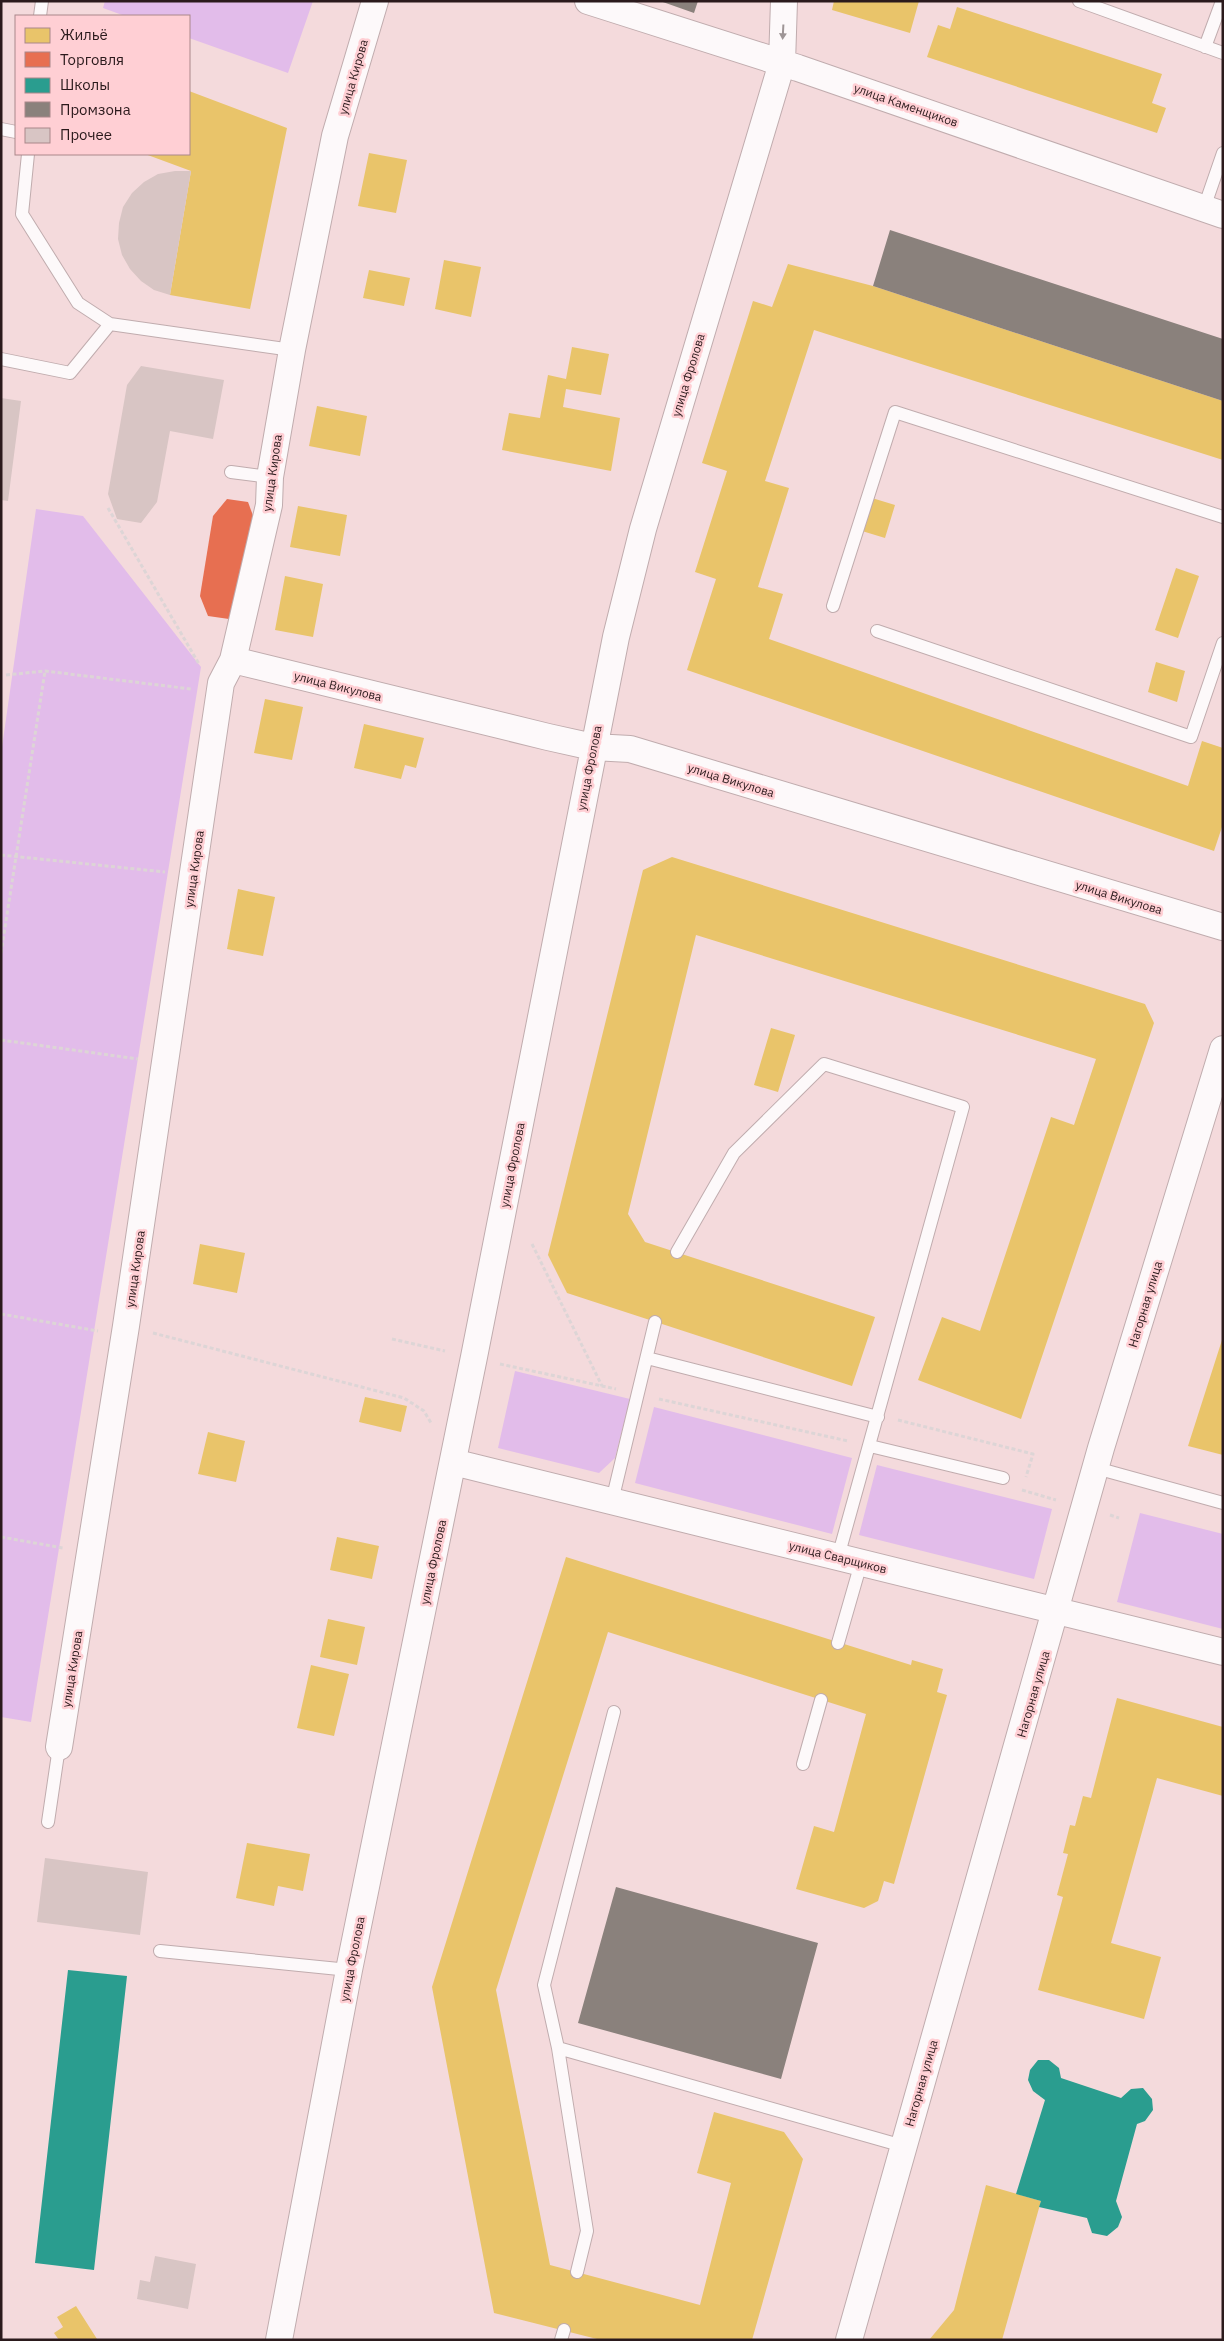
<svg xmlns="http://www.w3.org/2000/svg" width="1224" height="2341" viewBox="0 0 1224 2341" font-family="'IBM Plex Sans',sans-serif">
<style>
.green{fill:#e2bcea}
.homes{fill:#e9c46a}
.shops{fill:#e76f51}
.schools{fill:#2a9d8f}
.industry{fill:#8a817c}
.building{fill:#d8c5c4}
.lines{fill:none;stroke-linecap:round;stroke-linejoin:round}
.service-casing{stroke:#c0acae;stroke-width:14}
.minor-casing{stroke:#c0acae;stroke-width:28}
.path{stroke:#ddd5d6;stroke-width:3;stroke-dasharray:4 2.5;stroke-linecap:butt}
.service{stroke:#fdf9fa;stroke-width:12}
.minor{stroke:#fdf9fa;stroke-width:26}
.oneway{fill:#9e9596}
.labels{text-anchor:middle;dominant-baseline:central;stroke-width:5;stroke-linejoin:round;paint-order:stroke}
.street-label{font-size:12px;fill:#2b1a1c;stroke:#ffcfd4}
</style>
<rect width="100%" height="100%" fill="#f4dadc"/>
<path class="green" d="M 105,1 L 313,1 L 288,73 L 189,38 L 189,16 L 125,16 L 103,8 Z
M 36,509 L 83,516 L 201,667 L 31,1722 L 1,1717 L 1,754 Z
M 515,1371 L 630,1399 L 615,1458 L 599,1473 L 498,1448 Z
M 654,1407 L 852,1458 L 832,1534 L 635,1483 Z
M 877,1465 L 1052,1509 L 1034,1579 L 859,1535 Z
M 1140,1513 L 1223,1534 L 1223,1629 L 1117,1602 Z"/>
<path class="homes" d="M 834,1 L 919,1 L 910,33 L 832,10 Z
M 957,7 L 1162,74 L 1152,103 L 1166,108 L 1157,133 L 927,57 L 938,25 L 950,29 Z
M 189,91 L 287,128 L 250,309 L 170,295 L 191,171 L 145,154 L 189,154 Z
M 369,153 L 407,160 L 396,213 L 358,206 Z
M 444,260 L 481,267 L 471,317 L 435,309 Z
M 788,264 L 873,286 L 1223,401 L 1223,460 L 814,330 L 765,481 L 789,488 L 758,587 L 783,594 L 769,639 L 1188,786 L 1202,741 L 1223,748 L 1223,824 L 1214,851 L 687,670 L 716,579 L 695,572 L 727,471 L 702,463 L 753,301 L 772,307 Z
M 369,270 L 410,278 L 404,306 L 363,298 Z
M 572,347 L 609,354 L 601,395 L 566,389 L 563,407 L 620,418 L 611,471 L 502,450 L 509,413 L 540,418 L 548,375 L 566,379 Z
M 317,406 L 367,416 L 360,456 L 309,446 Z
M 872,498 L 895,505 L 885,538 L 862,531 Z
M 298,506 L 347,515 L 340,556 L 290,547 Z
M 1176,568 L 1199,576 L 1178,638 L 1155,630 Z
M 285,576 L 323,584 L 313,637 L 275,630 Z
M 1156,662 L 1185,671 L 1177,702 L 1148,692 Z
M 265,699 L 303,707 L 292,760 L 254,753 Z
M 364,724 L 424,738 L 416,768 L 405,765 L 401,779 L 354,768 Z
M 672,857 L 1145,1004 L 1154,1023 L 1021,1419 L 918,1380 L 942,1317 L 980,1331 L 1051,1117 L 1074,1125 L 1096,1059 L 696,935 L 628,1214 L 645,1242 L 875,1317 L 852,1386 L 567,1293 L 548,1255 L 643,870 Z
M 238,889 L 275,897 L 263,956 L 227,949 Z
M 771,1028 L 795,1035 L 778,1092 L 754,1085 Z
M 200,1244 L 245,1253 L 237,1293 L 193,1284 Z
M 1222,1340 L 1223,1340 L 1223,1455 L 1188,1446 Z
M 365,1397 L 407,1406 L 401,1432 L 359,1422 Z
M 208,1432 L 245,1441 L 236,1482 L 198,1474 Z
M 337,1537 L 379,1546 L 372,1579 L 330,1570 Z
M 566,1557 L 911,1665 L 912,1660 L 943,1669 L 937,1692 L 947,1695 L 894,1884 L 884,1881 L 878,1901 L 864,1908 L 796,1889 L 814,1826 L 834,1832 L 866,1714 L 608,1632 L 496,1990 L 550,2265 L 700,2305 L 731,2183 L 697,2173 L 714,2112 L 784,2132 L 803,2159 L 752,2340 L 601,2340 L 494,2313 L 432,1987 Z
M 328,1619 L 365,1627 L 357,1665 L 320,1657 Z
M 311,1665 L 349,1674 L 334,1736 L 297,1728 Z
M 1117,1698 L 1223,1727 L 1223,1796 L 1157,1778 L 1111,1943 L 1161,1957 L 1144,2019 L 1038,1990 L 1063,1897 L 1057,1895 L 1068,1854 L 1063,1853 L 1070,1825 L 1075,1826 L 1083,1796 L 1091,1798 Z
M 247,1843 L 310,1854 L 303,1891 L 278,1886 L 274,1906 L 236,1898 Z
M 986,2185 L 1041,2201 L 1002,2340 L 929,2340 L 954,2310 Z
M 76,2306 L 97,2339 L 96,2340 L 59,2340 L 54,2333 L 63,2327 L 57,2317 Z"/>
<path class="shops" d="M 227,499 L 248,502 L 255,521 L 241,604 L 229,619 L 208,616 L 200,596 L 213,516 Z"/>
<path class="schools" d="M 68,1970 L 127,1976 L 94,2270 L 35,2263 Z
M 1038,2060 L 1049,2060 L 1059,2068 L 1061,2078 L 1121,2098 L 1131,2089 L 1143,2088 L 1152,2099 L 1153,2110 L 1145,2121 L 1137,2124 L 1116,2201 L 1122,2217 L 1118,2227 L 1107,2236 L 1092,2233 L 1087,2218 L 1039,2207 L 1041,2201 L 1016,2194 L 1045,2100 L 1033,2091 L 1028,2080 L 1030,2070 Z"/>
<path class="industry" d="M 660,1 L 698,1 L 694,13 Z
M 890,230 L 1223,339 L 1223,401 L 873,286 Z
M 616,1887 L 818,1943 L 781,2079 L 578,2023 Z"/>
<path class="building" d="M 175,171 L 191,171 L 170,295 L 154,290 L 141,281 L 130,269 L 122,255 L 118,239 L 119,223 L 123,207 L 132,193 L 144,182 L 158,174 Z
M 141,366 L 224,380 L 213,439 L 170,431 L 157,502 L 141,523 L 117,519 L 108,494 L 127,385 Z
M 1,398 L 21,401 L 8,501 L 1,500 Z
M 45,1858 L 148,1872 L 140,1935 L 37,1922 Z
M 155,2256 L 196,2264 L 188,2309 L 137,2299 L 140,2280 L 150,2282 Z"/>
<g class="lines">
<defs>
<path id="service" d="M 1079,1 L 1223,53
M 40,16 L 42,1
M 1205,47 L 1222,1
M 1,129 L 16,132
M 28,154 L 22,214 L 78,303 L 110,324
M 1204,208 L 1223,153
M 1,359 L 70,373 L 110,324 L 292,350
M 231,472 L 270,477
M 833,606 L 895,412 L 1223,517
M 877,631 L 1191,737 L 1223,643
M 677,1252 L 734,1153 L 824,1064 L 963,1107 L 838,1557
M 647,1358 L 878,1417
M 870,1446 L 1003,1478
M 1096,1468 L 1223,1503
M 612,1501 L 655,1322
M 838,1643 L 861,1563
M 614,1712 L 544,1985 L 558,2048 L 903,2146
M 803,1764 L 821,1700
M 48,1822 L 59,1747
M 160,1951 L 349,1970
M 558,2048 L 587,2231 L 577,2272
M 561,2340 L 564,2330"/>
<path id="minor" d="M 588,1 L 798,68 L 1223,215
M 233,660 L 548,737 L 593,747 L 630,749 L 1223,927
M 453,1462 L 1223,1652
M 59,1747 L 126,1326 L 221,683 L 233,660 L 269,505 L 270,477 L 292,350 L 335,136 L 375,1
M 279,2340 L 349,1970 L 474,1357 L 616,637 L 643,529 L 782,63 L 784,1
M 849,2340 L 1101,1448 L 1223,1049"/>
</defs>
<use href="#service" class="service-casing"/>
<use href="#minor" class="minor-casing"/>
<path class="path" d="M 108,508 L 199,664
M 6,675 L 45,671 L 191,689
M 1,855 L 165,872
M 1,953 L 45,671
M 1,1040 L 138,1059
M 532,1244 L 602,1386
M 1,1314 L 98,1331
M 153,1333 L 404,1398 L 424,1411 L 431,1423
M 392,1339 L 445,1351
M 500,1364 L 616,1389
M 659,1399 L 848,1441
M 898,1420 L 1033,1454 L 1026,1477
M 1022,1490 L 1056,1500
M 1110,1515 L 1119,1518
M 1,1537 L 63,1548"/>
<use href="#service" class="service"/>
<use href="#minor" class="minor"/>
</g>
<defs><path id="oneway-solid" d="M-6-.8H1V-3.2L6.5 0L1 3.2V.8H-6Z" transform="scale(1.25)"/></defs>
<use class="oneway" href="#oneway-solid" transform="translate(783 32) rotate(93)"/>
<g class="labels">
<g class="street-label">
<text transform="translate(353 77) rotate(-74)">улица Кирова</text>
<text transform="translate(906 105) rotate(19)">улица Каменщиков</text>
<text transform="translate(688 375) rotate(-73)">улица Фролова</text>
<text transform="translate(272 473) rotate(-82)">улица Кирова</text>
<text transform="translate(338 686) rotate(14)">улица Викулова</text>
<text transform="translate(589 768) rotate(-79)">улица Фролова</text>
<text transform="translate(731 780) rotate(17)">улица Викулова</text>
<text transform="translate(194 869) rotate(-82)">улица Кирова</text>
<text transform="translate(1119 897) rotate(17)">улица Викулова</text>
<text transform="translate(512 1165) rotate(-79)">улица Фролова</text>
<text transform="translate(135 1269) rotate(-82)">улица Кирова</text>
<text transform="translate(1145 1304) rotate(-73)">Нагорная улица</text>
<text transform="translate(838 1557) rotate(14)">улица Сварщиков</text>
<text transform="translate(433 1562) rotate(-78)">улица Фролова</text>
<text transform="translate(72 1669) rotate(-81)">улица Кирова</text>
<text transform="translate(1033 1694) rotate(-74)">Нагорная улица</text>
<text transform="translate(352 1959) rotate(-79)">улица Фролова</text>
<text transform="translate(921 2083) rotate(-74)">Нагорная улица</text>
</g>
</g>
<rect width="1224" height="2341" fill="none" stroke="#2b1a1c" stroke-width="5"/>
<rect x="15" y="15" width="175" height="140" fill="#ffcfd4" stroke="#aa878a"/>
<rect x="25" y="28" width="25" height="15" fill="#e9c46a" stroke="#aa878a"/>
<text x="60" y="40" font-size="15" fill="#2b1a1c">Жильё</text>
<rect x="25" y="52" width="25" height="15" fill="#e76f51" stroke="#aa878a"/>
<text x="60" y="65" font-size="15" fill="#2b1a1c">Торговля</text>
<rect x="25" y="78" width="25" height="15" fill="#2a9d8f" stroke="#aa878a"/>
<text x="60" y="90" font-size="15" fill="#2b1a1c">Школы</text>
<rect x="25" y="102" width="25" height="15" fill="#8a817c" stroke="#aa878a"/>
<text x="60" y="115" font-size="15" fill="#2b1a1c">Промзона</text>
<rect x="25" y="128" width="25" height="15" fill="#d8c5c4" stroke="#aa878a"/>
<text x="60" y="140" font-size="15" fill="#2b1a1c">Прочее</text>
</svg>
